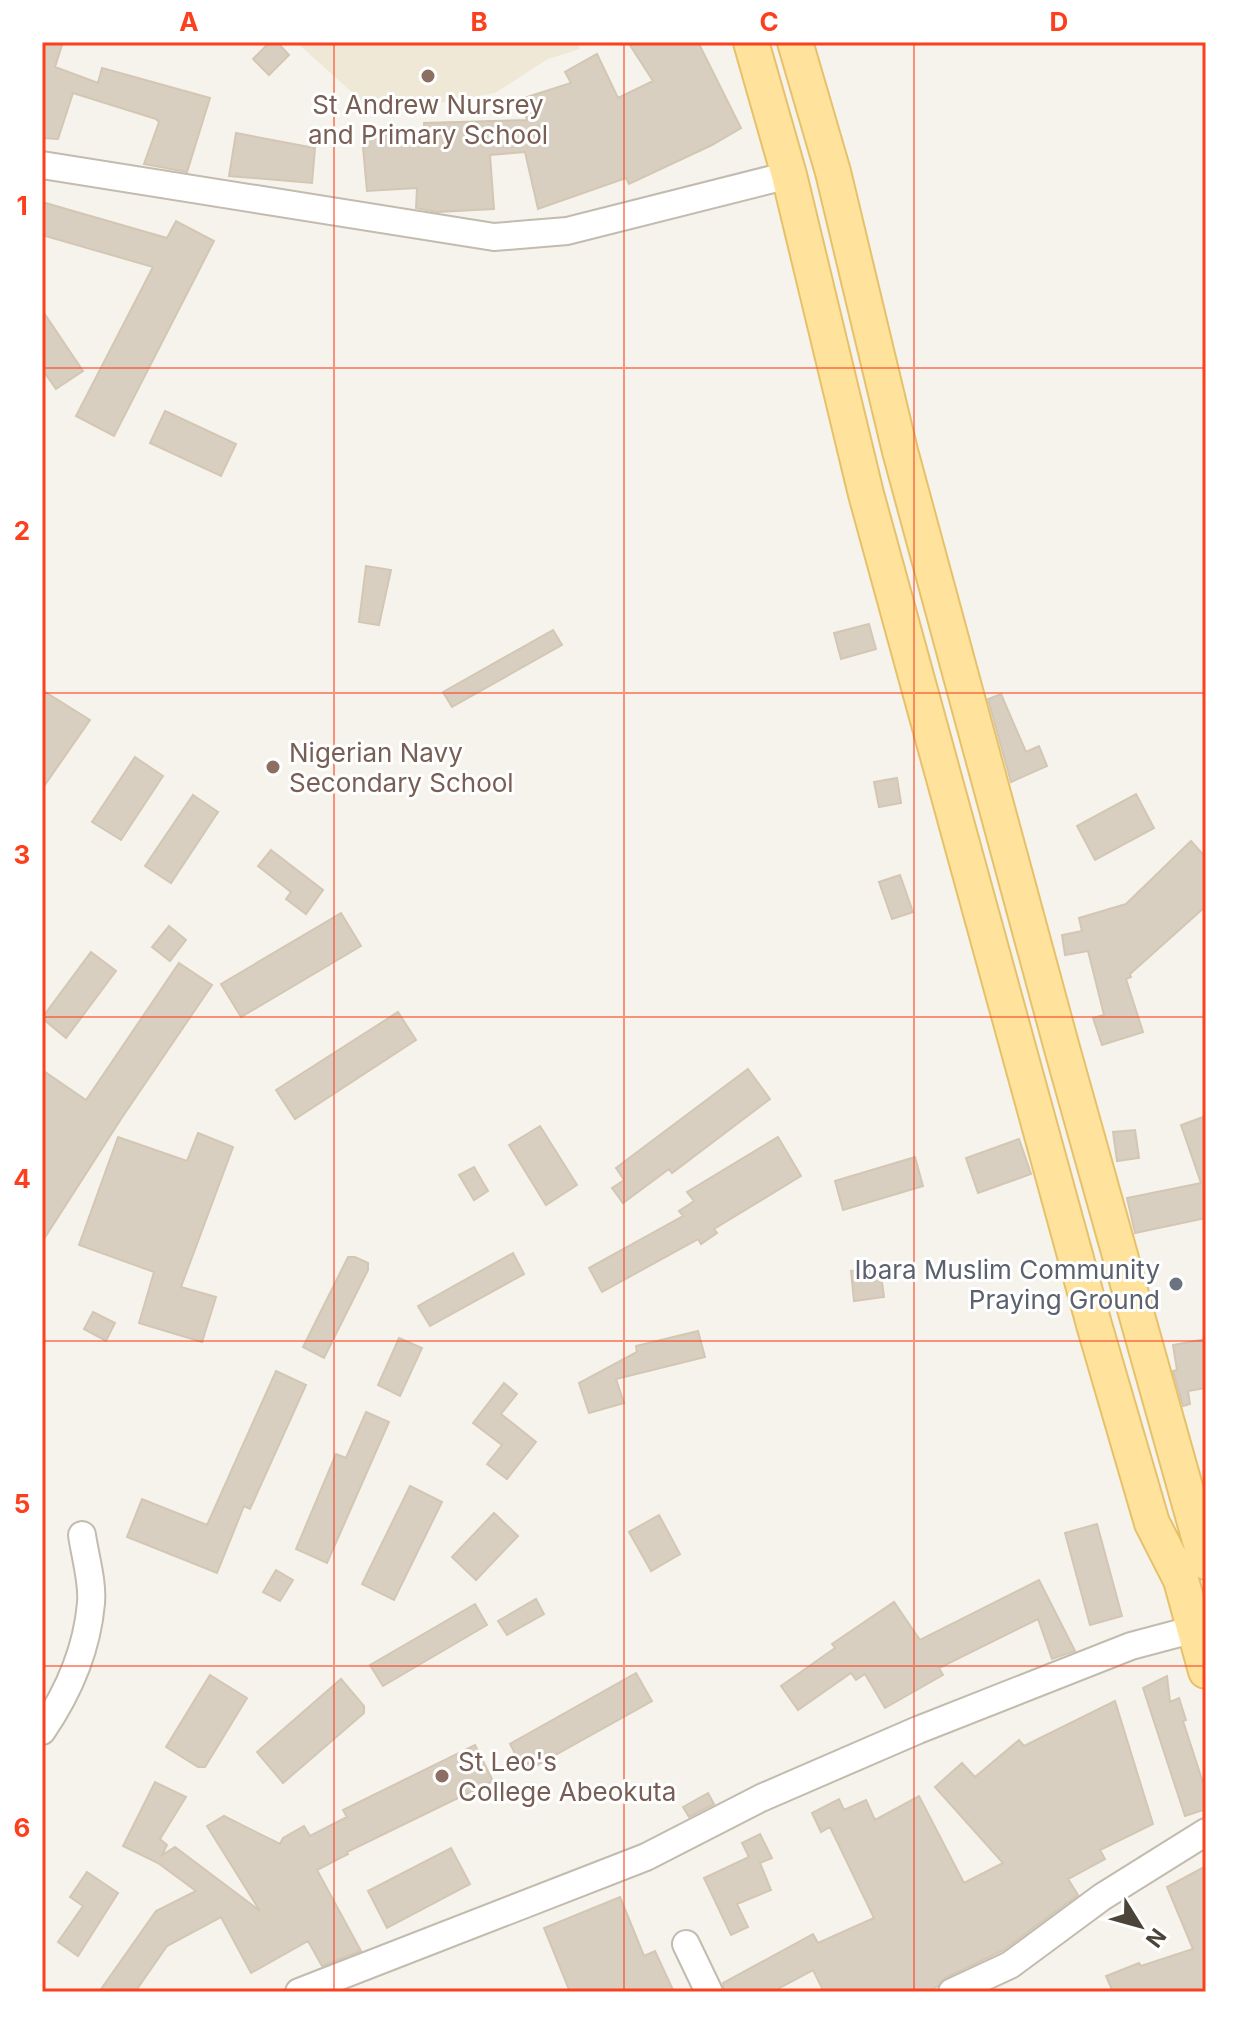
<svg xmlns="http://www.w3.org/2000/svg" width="1248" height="2034" viewBox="0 0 1248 2034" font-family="Inter,sans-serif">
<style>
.education{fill:#efe8d6}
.building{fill:#d8cfc1;stroke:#d3c7b4;stroke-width:2}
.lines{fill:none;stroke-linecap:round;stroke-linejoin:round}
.minor-casing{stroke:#c2bbae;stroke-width:30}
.major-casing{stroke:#e6c16a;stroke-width:38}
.minor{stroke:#fff;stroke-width:26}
.major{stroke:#ffe39c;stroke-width:34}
.grid{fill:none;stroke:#fc3f1d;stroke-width:2;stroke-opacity:0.55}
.education-dot{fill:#8d6e63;stroke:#fff;stroke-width:3}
.worship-dot{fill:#6b7280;stroke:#fff;stroke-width:3}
.labels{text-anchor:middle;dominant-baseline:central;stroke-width:6;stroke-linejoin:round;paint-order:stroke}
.education-label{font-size:26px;fill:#785e54;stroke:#fff;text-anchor:start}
.worship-label{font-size:26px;fill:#5b616d;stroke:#fff;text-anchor:end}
.neatline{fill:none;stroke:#fc3f1d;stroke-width:3}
.grid-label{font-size:26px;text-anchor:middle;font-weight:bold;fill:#fc3f1d}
</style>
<rect width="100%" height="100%" fill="#f6f3ec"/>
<path class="education" d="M 296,42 L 578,42 L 580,49 L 548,59 L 495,93 L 418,107 L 374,112 Z"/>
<path class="building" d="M 44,42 L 63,42 L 55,67 L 98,83 L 102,68 L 210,98 L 187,172 L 144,164 L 159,122 L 156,119 L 73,93 L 58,139 L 42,138 L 42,50 Z
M 270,42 L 277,42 L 289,55 L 269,75 L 253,59 Z
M 628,42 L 698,42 L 741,128 L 712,145 L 629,184 L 626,178 L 538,209 L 525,152 L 490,155 L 494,209 L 437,212 L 416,208 L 417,188 L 367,191 L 362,136 L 424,135 L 424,123 L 527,120 L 521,99 L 571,83 L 565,72 L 597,54 L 618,98 L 653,81 Z
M 236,133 L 315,148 L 312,183 L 229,176 Z
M 42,202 L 167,238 L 176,221 L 214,241 L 114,436 L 76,416 L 153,267 L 42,235 Z
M 42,310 L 83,371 L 56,389 L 42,369 Z
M 165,411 L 236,444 L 221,476 L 150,443 Z
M 366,566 L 391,570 L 379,625 L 359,622 Z
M 869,624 L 876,649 L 841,659 L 834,633 Z
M 553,630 L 562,645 L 452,707 L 443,692 Z
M 42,690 L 90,720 L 42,789 Z
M 1001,694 L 1026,752 L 1039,746 L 1047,766 L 1011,782 L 988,699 Z
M 135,757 L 163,776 L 121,840 L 92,822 Z
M 897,778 L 901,803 L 879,807 L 874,782 Z
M 1136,794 L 1154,828 L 1095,860 L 1077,826 Z
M 193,795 L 218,812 L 171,883 L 145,866 Z
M 1191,841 L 1206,858 L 1206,906 L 1130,974 L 1131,977 L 1126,979 L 1143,1032 L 1102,1045 L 1093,1018 L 1104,1015 L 1088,951 L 1065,955 L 1062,935 L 1082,931 L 1079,918 L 1126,904 Z
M 271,850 L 323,890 L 306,914 L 286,899 L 291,892 L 258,866 Z
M 900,875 L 913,912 L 892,919 L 879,882 Z
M 341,913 L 361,946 L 241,1017 L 221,984 Z
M 169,926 L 186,940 L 170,961 L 152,947 Z
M 91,952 L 116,971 L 66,1038 L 42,1018 Z
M 179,963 L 212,985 L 121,1119 L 42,1242 L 42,1070 L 86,1100 Z
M 398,1012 L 416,1040 L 295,1119 L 276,1090 Z
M 748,1069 L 770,1099 L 672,1173 L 669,1169 L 623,1203 L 612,1188 L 624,1180 L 616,1168 Z
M 1206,1116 L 1206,1189 L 1203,1189 L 1206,1218 L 1135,1233 L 1127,1198 L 1201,1183 L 1181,1125 Z
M 540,1126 L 577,1185 L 546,1205 L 509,1145 Z
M 1135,1130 L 1139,1158 L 1117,1161 L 1113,1132 Z
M 198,1133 L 233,1147 L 181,1287 L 216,1297 L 202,1342 L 139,1323 L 154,1272 L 79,1245 L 118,1137 L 187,1161 Z
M 778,1137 L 801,1176 L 714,1229 L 717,1233 L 701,1244 L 698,1239 L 602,1292 L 589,1268 L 683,1216 L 679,1211 L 694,1201 L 687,1192 Z
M 1019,1139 L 1031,1174 L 978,1193 L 966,1158 Z
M 915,1157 L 923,1186 L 843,1210 L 835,1181 Z
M 474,1167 L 488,1191 L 474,1200 L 459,1175 Z
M 513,1253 L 524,1274 L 430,1326 L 418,1306 Z
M 348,1257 L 355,1257 L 368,1263 L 368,1270 L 324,1358 L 303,1347 Z
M 880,1268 L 884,1297 L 854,1301 L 851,1271 Z
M 93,1312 L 115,1323 L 106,1341 L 84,1329 Z
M 698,1331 L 705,1357 L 616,1379 L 624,1403 L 589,1413 L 579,1383 L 637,1352 L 636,1346 Z
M 399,1338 L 422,1348 L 400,1396 L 378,1385 Z
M 1206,1339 L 1206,1388 L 1188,1391 L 1190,1404 L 1183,1406 L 1173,1371 L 1177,1370 L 1173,1345 Z
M 276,1371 L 306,1385 L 250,1509 L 244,1506 L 217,1573 L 127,1537 L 142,1499 L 207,1525 Z
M 504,1383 L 517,1394 L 501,1414 L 536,1442 L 507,1479 L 487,1464 L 502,1445 L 473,1423 Z
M 366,1412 L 389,1422 L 327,1563 L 296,1549 L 336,1454 L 346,1458 Z
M 410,1486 L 442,1502 L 394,1600 L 362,1584 Z
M 494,1513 L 518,1536 L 476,1580 L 452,1557 Z
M 659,1515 L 680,1554 L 651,1571 L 629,1532 Z
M 1097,1524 L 1122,1616 L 1090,1625 L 1065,1533 Z
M 276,1570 L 293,1580 L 280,1601 L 263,1592 Z
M 1039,1580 L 1075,1651 L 1052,1659 L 1038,1619 L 939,1668 L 943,1675 L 885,1708 L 865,1674 L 856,1680 L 851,1673 L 798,1710 L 781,1686 L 835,1648 L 832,1644 L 894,1602 L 920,1640 Z
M 536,1599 L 544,1614 L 507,1635 L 498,1621 Z
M 475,1604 L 487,1625 L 383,1686 L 370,1665 Z
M 636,1673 L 652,1701 L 525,1772 L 510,1744 Z
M 210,1675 L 247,1698 L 205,1767 L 198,1767 L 166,1747 Z
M 1167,1676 L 1170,1702 L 1179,1698 L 1186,1720 L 1183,1721 L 1206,1792 L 1206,1809 L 1185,1816 L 1143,1688 Z
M 341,1679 L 364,1706 L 364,1713 L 283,1783 L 257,1752 Z
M 1115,1701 L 1153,1824 L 1100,1850 L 1105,1859 L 1068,1879 L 1078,1895 L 1002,1951 L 945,1978 L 938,1986 L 927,1992 L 824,1992 L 813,1970 L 772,1992 L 725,1992 L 723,1983 L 813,1934 L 818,1943 L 874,1918 L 830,1827 L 821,1832 L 812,1813 L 839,1799 L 844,1810 L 866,1800 L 875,1820 L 919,1796 L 964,1883 L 1003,1863 L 935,1787 L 962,1763 L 975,1777 L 1019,1740 L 1024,1746 Z
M 475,1745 L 493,1781 L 347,1852 L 348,1854 L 317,1870 L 361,1951 L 322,1966 L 308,1941 L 251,1973 L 221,1917 L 167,1946 L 135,1992 L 99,1992 L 156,1911 L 196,1891 L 158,1863 L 123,1846 L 155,1782 L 186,1797 L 160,1839 L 167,1845 L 162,1855 L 175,1847 L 260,1911 L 207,1826 L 224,1816 L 280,1844 L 283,1838 L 304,1826 L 310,1836 L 347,1817 L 343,1810 Z
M 708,1793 L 714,1804 L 689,1817 L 683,1807 Z
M 760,1834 L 772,1858 L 760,1863 L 771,1890 L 737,1904 L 748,1927 L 731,1935 L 704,1878 L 749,1857 L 742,1843 Z
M 451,1848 L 470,1884 L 387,1928 L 368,1891 Z
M 1206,1866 L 1206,1992 L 1113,1992 L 1106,1976 L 1139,1963 L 1141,1966 L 1193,1949 L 1167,1887 Z
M 87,1872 L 118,1893 L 78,1956 L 58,1942 L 83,1906 L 70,1897 Z
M 620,1897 L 644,1956 L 655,1951 L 674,1992 L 570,1992 L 544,1928 Z"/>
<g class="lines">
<defs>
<path id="minor" d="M 42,165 L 494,237 L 567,231 L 789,175
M 42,1731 C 68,1693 87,1650 91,1603 C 93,1582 85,1556 82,1535
M 686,1944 L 709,1992
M 299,1992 L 646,1857 L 761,1798 L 918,1730 L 1131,1646 L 1195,1629
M 952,1992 L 1010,1965 L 1102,1897 L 1206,1832"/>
<path id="major" d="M 751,42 L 789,175 L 866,494 L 1095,1328 L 1152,1523 L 1181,1580 L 1206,1671
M 795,42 L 833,172 L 900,451 L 1063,1052 L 1206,1562"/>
</defs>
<use href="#minor" class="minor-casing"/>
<use href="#major" class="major-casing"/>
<use href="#minor" class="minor"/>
<use href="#major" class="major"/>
</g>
<path class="grid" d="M 334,42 L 334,1992M 624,42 L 624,1992M 914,42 L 914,1992M 42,368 L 1206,368M 42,693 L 1206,693M 42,1017 L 1206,1017M 42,1341 L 1206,1341M 42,1666 L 1206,1666"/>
<g class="education-dot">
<circle cx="428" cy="76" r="8"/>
<circle cx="273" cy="767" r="8"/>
<circle cx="442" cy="1776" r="8"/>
</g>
<circle class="worship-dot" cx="1176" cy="1284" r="8"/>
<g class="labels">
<g class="education-label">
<text x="428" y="104" text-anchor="middle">St Andrew Nursrey<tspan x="428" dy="30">and Primary School</tspan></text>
<text x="289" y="752">Nigerian Navy<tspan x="289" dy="30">Secondary School</tspan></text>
<text x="458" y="1761">St Leo's<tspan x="458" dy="30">College Abeokuta</tspan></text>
</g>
<g class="worship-label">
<text x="1160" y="1269">Ibara Muslim Community<tspan x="1160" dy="30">Praying Ground</tspan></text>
</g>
</g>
<rect width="1248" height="2034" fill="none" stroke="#ffffff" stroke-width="88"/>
<g transform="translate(1140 1926) rotate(127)" stroke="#ffffff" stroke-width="6" paint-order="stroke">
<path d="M0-6L14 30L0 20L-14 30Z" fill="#4b4439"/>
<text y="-12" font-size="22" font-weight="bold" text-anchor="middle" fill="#4b4439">N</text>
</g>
<rect x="44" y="44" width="1160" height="1946" class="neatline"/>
<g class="grid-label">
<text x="189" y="31">A</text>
<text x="479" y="31">B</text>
<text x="769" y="31">C</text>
<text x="1059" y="31">D</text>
<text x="22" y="215">1</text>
<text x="22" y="540">2</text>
<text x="22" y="864">3</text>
<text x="22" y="1188">4</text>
<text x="22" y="1513">5</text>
<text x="22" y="1837">6</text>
</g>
</svg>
